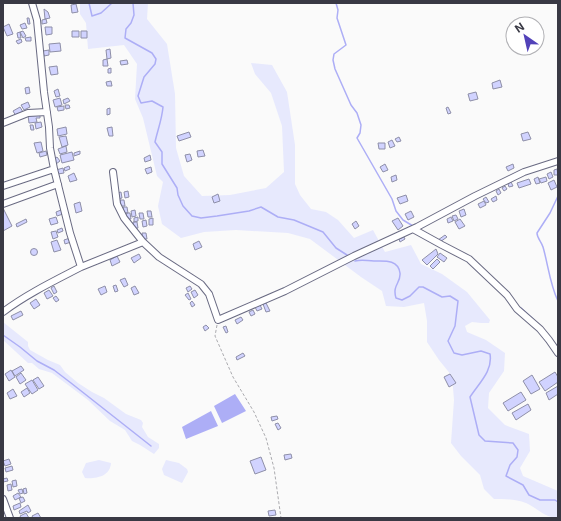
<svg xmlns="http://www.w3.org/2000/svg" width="561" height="521" viewBox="0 0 561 521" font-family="Inter,sans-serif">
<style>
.green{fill:#e7e9fd}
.water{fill:#adaef6}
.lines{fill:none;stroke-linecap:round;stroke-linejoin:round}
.stream{stroke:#adaef6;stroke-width:1.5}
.building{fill:#d1d3ff;stroke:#8e8fa8}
.minor-casing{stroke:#6a6b83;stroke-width:8}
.path{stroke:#ababaf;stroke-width:1;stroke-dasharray:3 2;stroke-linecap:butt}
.minor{stroke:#fff;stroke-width:6}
</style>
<rect width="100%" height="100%" fill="#fafafa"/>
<path class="green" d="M 80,3 L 148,3 L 147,19 L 167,44 L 175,94 L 176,148 L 184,176 L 202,196 L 230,195 L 266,188 L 284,172 L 282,126 L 271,93 L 255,74 L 251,63 L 272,65 L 287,92 L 295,145 L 295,184 L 300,195 L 311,209 L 326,212 L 338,220 L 354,238 L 373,230 L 385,252 L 411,245 L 421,264 L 442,274 L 467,292 L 490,320 L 489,323 L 481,323 L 472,322 L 465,326 L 467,332 L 486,340 L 505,353 L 504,371 L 489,393 L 488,408 L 505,425 L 529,434 L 530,451 L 520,468 L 523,476 L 558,491 L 558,518 C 545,518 537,508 526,503 C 516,499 504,499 494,499 L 484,489 L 480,475 L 461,456 L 451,443 L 454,400 L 452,376 L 439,360 L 427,342 L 427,321 L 424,303 L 404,307 L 386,306 L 382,291 L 361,277 L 310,239 L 288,233 L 236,230 L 204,232 L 181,238 L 162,224 L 158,206 L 163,182 L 157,176 L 143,118 L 135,99 L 137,64 L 124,45 L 88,49 L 86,23 L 80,14 Z
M 3,322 L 28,342 L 28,346 L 30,350 L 48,360 L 60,365 L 65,372 L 78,383 L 92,392 L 104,398 L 126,414 L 141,420 L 143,423 L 142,427 L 148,437 L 159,444 L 159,448 L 154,454 L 140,445 L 132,441 L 125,430 L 110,421 L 88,400 L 52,373 L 39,369 L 32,363 L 28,363 L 3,340 Z
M 99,460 L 111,463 C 110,477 95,479 85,478 L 82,472 L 86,463 Z
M 166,460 L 179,463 L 187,469 L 188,472 L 182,483 L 164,475 L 162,469 Z"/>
<path class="water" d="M 235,394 L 246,411 L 222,423 L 214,406 Z
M 211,411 L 218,426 L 186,439 L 182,427 Z"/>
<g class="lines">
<path class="stream" d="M 89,3 L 92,16 L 101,13 L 112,3
M 133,3 L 134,15 L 131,23 L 126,29 L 125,38 L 152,53 L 156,59 L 155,64 L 144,77 L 138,96 L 141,103 L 152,101 L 163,107 C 162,119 158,129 155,142 L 162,152 L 162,164 L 177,188 L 178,195 L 183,206 L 192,216 L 201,218 L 217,216 L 249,211 L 261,207 L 278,217 L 294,220 L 323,232 L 336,248 L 347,255
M 336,3 L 338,10 L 337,18 L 346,45 L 334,54 L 333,60 L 335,69 L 351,105 L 357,113 L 361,125 L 360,133 L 357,138 L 392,199 L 396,211 L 403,220 L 413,226
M 558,196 L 550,213 L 537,233 C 537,238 541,241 543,247 C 548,264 550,285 558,301
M 355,261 C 363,259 367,261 374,261 C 384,261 398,259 400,273 C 401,283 392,285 396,298 L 402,300 L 410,296 L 419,287 L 423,287 L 442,297 L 450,296 L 458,301 L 455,326 L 448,341 L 454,353 L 462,355 L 481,351 L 490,354 C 493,371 479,383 470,397 L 479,435 L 485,441 L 513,443 L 518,450 L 517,457 L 510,465 L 506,476 L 523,485 L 529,495 L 540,500 L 555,500 L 558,502
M 521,308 L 533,319
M 3,335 L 20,347 L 37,361 L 54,370 L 71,383 L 151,446
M 555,344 L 558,347"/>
</g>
<path class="building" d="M 76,4 L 78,12 L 72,13 L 71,5 Z
M 44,9 L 48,12 L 50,18 L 45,19 Z
M 27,18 L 29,18 L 30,24 L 28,24 Z
M 46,19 L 47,23 L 42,24 L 42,20 Z
M 25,23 L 27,28 L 22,29 L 20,25 Z
M 9,24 L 13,34 L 7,36 L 3,27 Z
M 45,27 L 52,27 L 52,34 L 46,35 Z
M 23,31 L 26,36 L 23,38 L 20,32 Z
M 72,31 L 79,31 L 79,37 L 72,37 Z
M 81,31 L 87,31 L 87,38 L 81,38 Z
M 20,32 L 21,38 L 18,38 L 17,33 Z
M 31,37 L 31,41 L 26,41 L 25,38 Z
M 21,39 L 22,42 L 18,44 L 16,41 Z
M 60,43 L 61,51 L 50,52 L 49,44 Z
M 110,49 L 111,58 L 107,59 L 106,50 Z
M 49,50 L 49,55 L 44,56 L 43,51 Z
M 107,59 L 108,66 L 103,66 L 103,60 Z
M 127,60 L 128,64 L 121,65 L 120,61 Z
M 57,66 L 58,74 L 51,75 L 49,67 Z
M 111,68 L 111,73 L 108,73 L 108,69 Z
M 500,80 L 502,87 L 493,89 L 492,83 Z
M 111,81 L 112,86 L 107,86 L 106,82 Z
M 29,87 L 30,93 L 26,94 L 25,88 Z
M 58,89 L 60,96 L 56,97 L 54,91 Z
M 476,92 L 478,99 L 470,101 L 468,94 Z
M 60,98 L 62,105 L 55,107 L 53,100 Z
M 68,98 L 70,101 L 64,104 L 63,100 Z
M 28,102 L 30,107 L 24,110 L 21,105 Z
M 65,105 L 69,105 L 70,108 L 66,109 Z
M 64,106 L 64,110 L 58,111 L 57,107 Z
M 20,107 L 23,112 L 16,116 L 13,111 Z
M 448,107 L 451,113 L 448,114 L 446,108 Z
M 110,108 L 110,114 L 107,115 L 107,109 Z
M 40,114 L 40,118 L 36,118 L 37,122 L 29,123 L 28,115 Z
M 41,122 L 42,127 L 36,129 L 35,123 Z
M 30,125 L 33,125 L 34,130 L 31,130 Z
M 66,127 L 67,134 L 58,136 L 57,129 Z
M 112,127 L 113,136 L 109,136 L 107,128 Z
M 189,132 L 191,137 L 179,141 L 177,136 Z
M 528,132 L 531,139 L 523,141 L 521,134 Z
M 66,136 L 68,145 L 62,147 L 59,137 Z
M 399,137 L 401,141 L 397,142 L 395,139 Z
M 392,140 L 395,146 L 390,148 L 388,142 Z
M 41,142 L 43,151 L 37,153 L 34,143 Z
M 378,143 L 385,143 L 385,149 L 379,149 Z
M 66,146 L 67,152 L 60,154 L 58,149 Z
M 203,150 L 205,156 L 198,157 L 197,151 Z
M 46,151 L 47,155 L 40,157 L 39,153 Z
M 80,151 L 80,154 L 74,156 L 74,153 Z
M 72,152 L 74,160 L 62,163 L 60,155 Z
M 190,154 L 192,160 L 187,162 L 185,155 Z
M 150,155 L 151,160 L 145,162 L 144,158 Z
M 57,157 L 60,161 L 56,164 L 54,159 Z
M 385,164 L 388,170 L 383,172 L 380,167 Z
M 513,164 L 514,168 L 508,171 L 506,167 Z
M 69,166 L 70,169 L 65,171 L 64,168 Z
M 151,167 L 152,172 L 147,174 L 145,169 Z
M 63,168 L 64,173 L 58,174 L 56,170 Z
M 557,169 L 558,175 L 554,175 L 554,170 Z
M 551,172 L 553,177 L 549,179 L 547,174 Z
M 74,173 L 77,180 L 70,182 L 68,176 Z
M 396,175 L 397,180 L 392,182 L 391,177 Z
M 538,177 L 540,183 L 536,184 L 534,179 Z
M 546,177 L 547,181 L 541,183 L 539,179 Z
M 529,179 L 531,184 L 519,188 L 517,183 Z
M 554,180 L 557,187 L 551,190 L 548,183 Z
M 511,182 L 513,186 L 509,187 L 508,184 Z
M 505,186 L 507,189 L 504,191 L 502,188 Z
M 499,189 L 501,193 L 498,195 L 496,191 Z
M 128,191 L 129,197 L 125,198 L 124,192 Z
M 121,192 L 122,198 L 118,199 L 117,193 Z
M 218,194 L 220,201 L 214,203 L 212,197 Z
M 406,195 L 408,201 L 400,204 L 397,198 Z
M 496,196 L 497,200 L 493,202 L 491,199 Z
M 486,197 L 489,202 L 486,203 L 483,199 Z
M 120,200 L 124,200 L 125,206 L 121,206 Z
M 484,201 L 486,205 L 480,208 L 478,204 Z
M 80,202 L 82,211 L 76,213 L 74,204 Z
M 123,207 L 127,207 L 128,213 L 124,213 Z
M 3,208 L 12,226 L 3,231 Z
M 464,209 L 466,215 L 461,217 L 459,211 Z
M 61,210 L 63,214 L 57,216 L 56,212 Z
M 135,210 L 136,216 L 132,217 L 131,211 Z
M 147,211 L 151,211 L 152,217 L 148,217 Z
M 411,211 L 414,217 L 408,220 L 405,214 Z
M 126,213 L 130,213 L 131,219 L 127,219 Z
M 139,213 L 143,213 L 144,219 L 140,219 Z
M 456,215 L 458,219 L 454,221 L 452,216 Z
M 56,217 L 58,223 L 51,225 L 49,219 Z
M 138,217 L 138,221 L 134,222 L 134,218 Z
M 451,217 L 453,221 L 448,223 L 447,219 Z
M 153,218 L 153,225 L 149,225 L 149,219 Z
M 398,218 L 403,226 L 398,230 L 392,221 Z
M 26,219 L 27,222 L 17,227 L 16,224 Z
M 460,219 L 465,226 L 459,229 L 455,222 Z
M 146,220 L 147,226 L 143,227 L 142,221 Z
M 356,221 L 359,226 L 355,229 L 352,224 Z
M 133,222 L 137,222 L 138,228 L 134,229 Z
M 62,228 L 63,231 L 58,233 L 57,230 Z
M 56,231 L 58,237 L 53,239 L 51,232 Z
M 142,233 L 146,233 L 147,239 L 143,239 Z
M 445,235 L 447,237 L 440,242 L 438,240 Z
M 404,237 L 405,239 L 400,242 L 399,239 Z
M 70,238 L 71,242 L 65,244 L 64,240 Z
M 57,240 L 61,250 L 54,252 L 51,242 Z
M 199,241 L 202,247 L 195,250 L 193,244 Z
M30.5 252a3.5 3.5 0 1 1 7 0a3.5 3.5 0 1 1-7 0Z
M 436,249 L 438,254 L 427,265 L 422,260 Z
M 440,253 L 447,258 L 444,262 L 437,257 Z
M 139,254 L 141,258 L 134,263 L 131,258 Z
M 117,256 L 120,262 L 112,266 L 110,260 Z
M 437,259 L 440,262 L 433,269 L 430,266 Z
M 125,278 L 128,285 L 124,287 L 120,280 Z
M 116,285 L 118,291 L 115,292 L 113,286 Z
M 54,286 L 57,292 L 54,294 L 51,288 Z
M 105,286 L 107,292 L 101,295 L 98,289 Z
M 135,286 L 139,293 L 134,295 L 131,288 Z
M 190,286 L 192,289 L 188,292 L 186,288 Z
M 49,290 L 53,296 L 47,299 L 44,293 Z
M 195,290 L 198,295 L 194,298 L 191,292 Z
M 188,293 L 191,299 L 189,300 L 185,295 Z
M 56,296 L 59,300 L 56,302 L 53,298 Z
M 36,299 L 40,305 L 34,309 L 30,303 Z
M 192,301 L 195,305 L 192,307 L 190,303 Z
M 266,303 L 270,311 L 266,312 L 263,304 Z
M 260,305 L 262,309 L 257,311 L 255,307 Z
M 253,310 L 255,314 L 251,316 L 249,312 Z
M 21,311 L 23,315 L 13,320 L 11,316 Z
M 241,317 L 243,320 L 237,324 L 235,320 Z
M 206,325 L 209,328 L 205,331 L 203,327 Z
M 226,326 L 228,332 L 226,333 L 223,327 Z
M 243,353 L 245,356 L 237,360 L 236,357 Z
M 21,366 L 24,370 L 15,376 L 12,371 Z
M 11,370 L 15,377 L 9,381 L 5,374 Z
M 555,372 L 558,377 L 558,382 L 545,391 L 539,382 Z
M 21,373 L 26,380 L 20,384 L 16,377 Z
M 450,374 L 456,383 L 449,387 L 444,377 Z
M 532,375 L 540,389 L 531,394 L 523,381 Z
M 38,377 L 44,386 L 39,389 L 33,380 Z
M 32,380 L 38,390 L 32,394 L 25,384 Z
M 558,386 L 558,394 L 549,400 L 546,393 Z
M 27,388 L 30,393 L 24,397 L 21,392 Z
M 13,389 L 17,396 L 10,399 L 7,393 Z
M 521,392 L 526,400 L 508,411 L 503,403 Z
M 528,404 L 531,410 L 516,420 L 512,413 Z
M 277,416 L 278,419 L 272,421 L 271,417 Z
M 278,423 L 281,428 L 278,430 L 275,424 Z
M 291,454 L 292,458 L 285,460 L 284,455 Z
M 261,457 L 266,470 L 255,474 L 250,461 Z
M 9,459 L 11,464 L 5,466 L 3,461 Z
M 12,466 L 13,470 L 6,472 L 5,468 Z
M 7,478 L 8,481 L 3,482 L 3,479 Z
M 16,480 L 17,486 L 13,487 L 12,481 Z
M 11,484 L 12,490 L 8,491 L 7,485 Z
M 26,488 L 27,493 L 24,494 L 23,489 Z
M 22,489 L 23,493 L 20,494 L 18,490 Z
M 18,493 L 21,497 L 15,500 L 13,496 Z
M 23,497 L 25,501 L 21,503 L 19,498 Z
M 20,503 L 21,507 L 14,510 L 13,506 Z
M 28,505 L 31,511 L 28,513 L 27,511 L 20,514 L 19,511 Z
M 275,510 L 276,515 L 269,516 L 268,511 Z
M 26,513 L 29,518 L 21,518 L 20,516 Z
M 38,513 L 41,518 L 33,518 L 32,516 Z"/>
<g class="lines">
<defs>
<path id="minor" d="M 32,3 L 37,20 L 44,92 L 49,127 L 50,148 L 54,169 L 70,233 L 81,267 L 143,242 L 159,257 L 201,284 L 209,294 L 218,320 L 285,291 L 354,256 L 417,227 L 475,196 L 524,172 L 558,161
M 3,123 L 28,113 L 47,112
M 113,172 L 117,204 L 124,218 L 143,242
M 3,186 L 54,169
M 3,204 L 58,184
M 413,229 L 442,245 L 469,259 L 507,295 L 517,309 L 540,329 L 549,340 L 558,353
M 3,312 C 27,294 54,281 81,267
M 3,499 L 10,518"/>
</defs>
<use href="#minor" class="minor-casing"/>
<path class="path" d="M 217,325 L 215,336 L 233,377 L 254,412 L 266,438 L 274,468 L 281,518"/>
<use href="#minor" class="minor"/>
</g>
<rect width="561" height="521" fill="none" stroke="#393944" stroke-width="8"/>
<g transform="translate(525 36) rotate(326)"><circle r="19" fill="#ffffff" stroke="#b0b0b4"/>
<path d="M0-3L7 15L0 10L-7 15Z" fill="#5242b9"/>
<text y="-6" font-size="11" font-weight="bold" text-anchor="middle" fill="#393944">N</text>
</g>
</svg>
